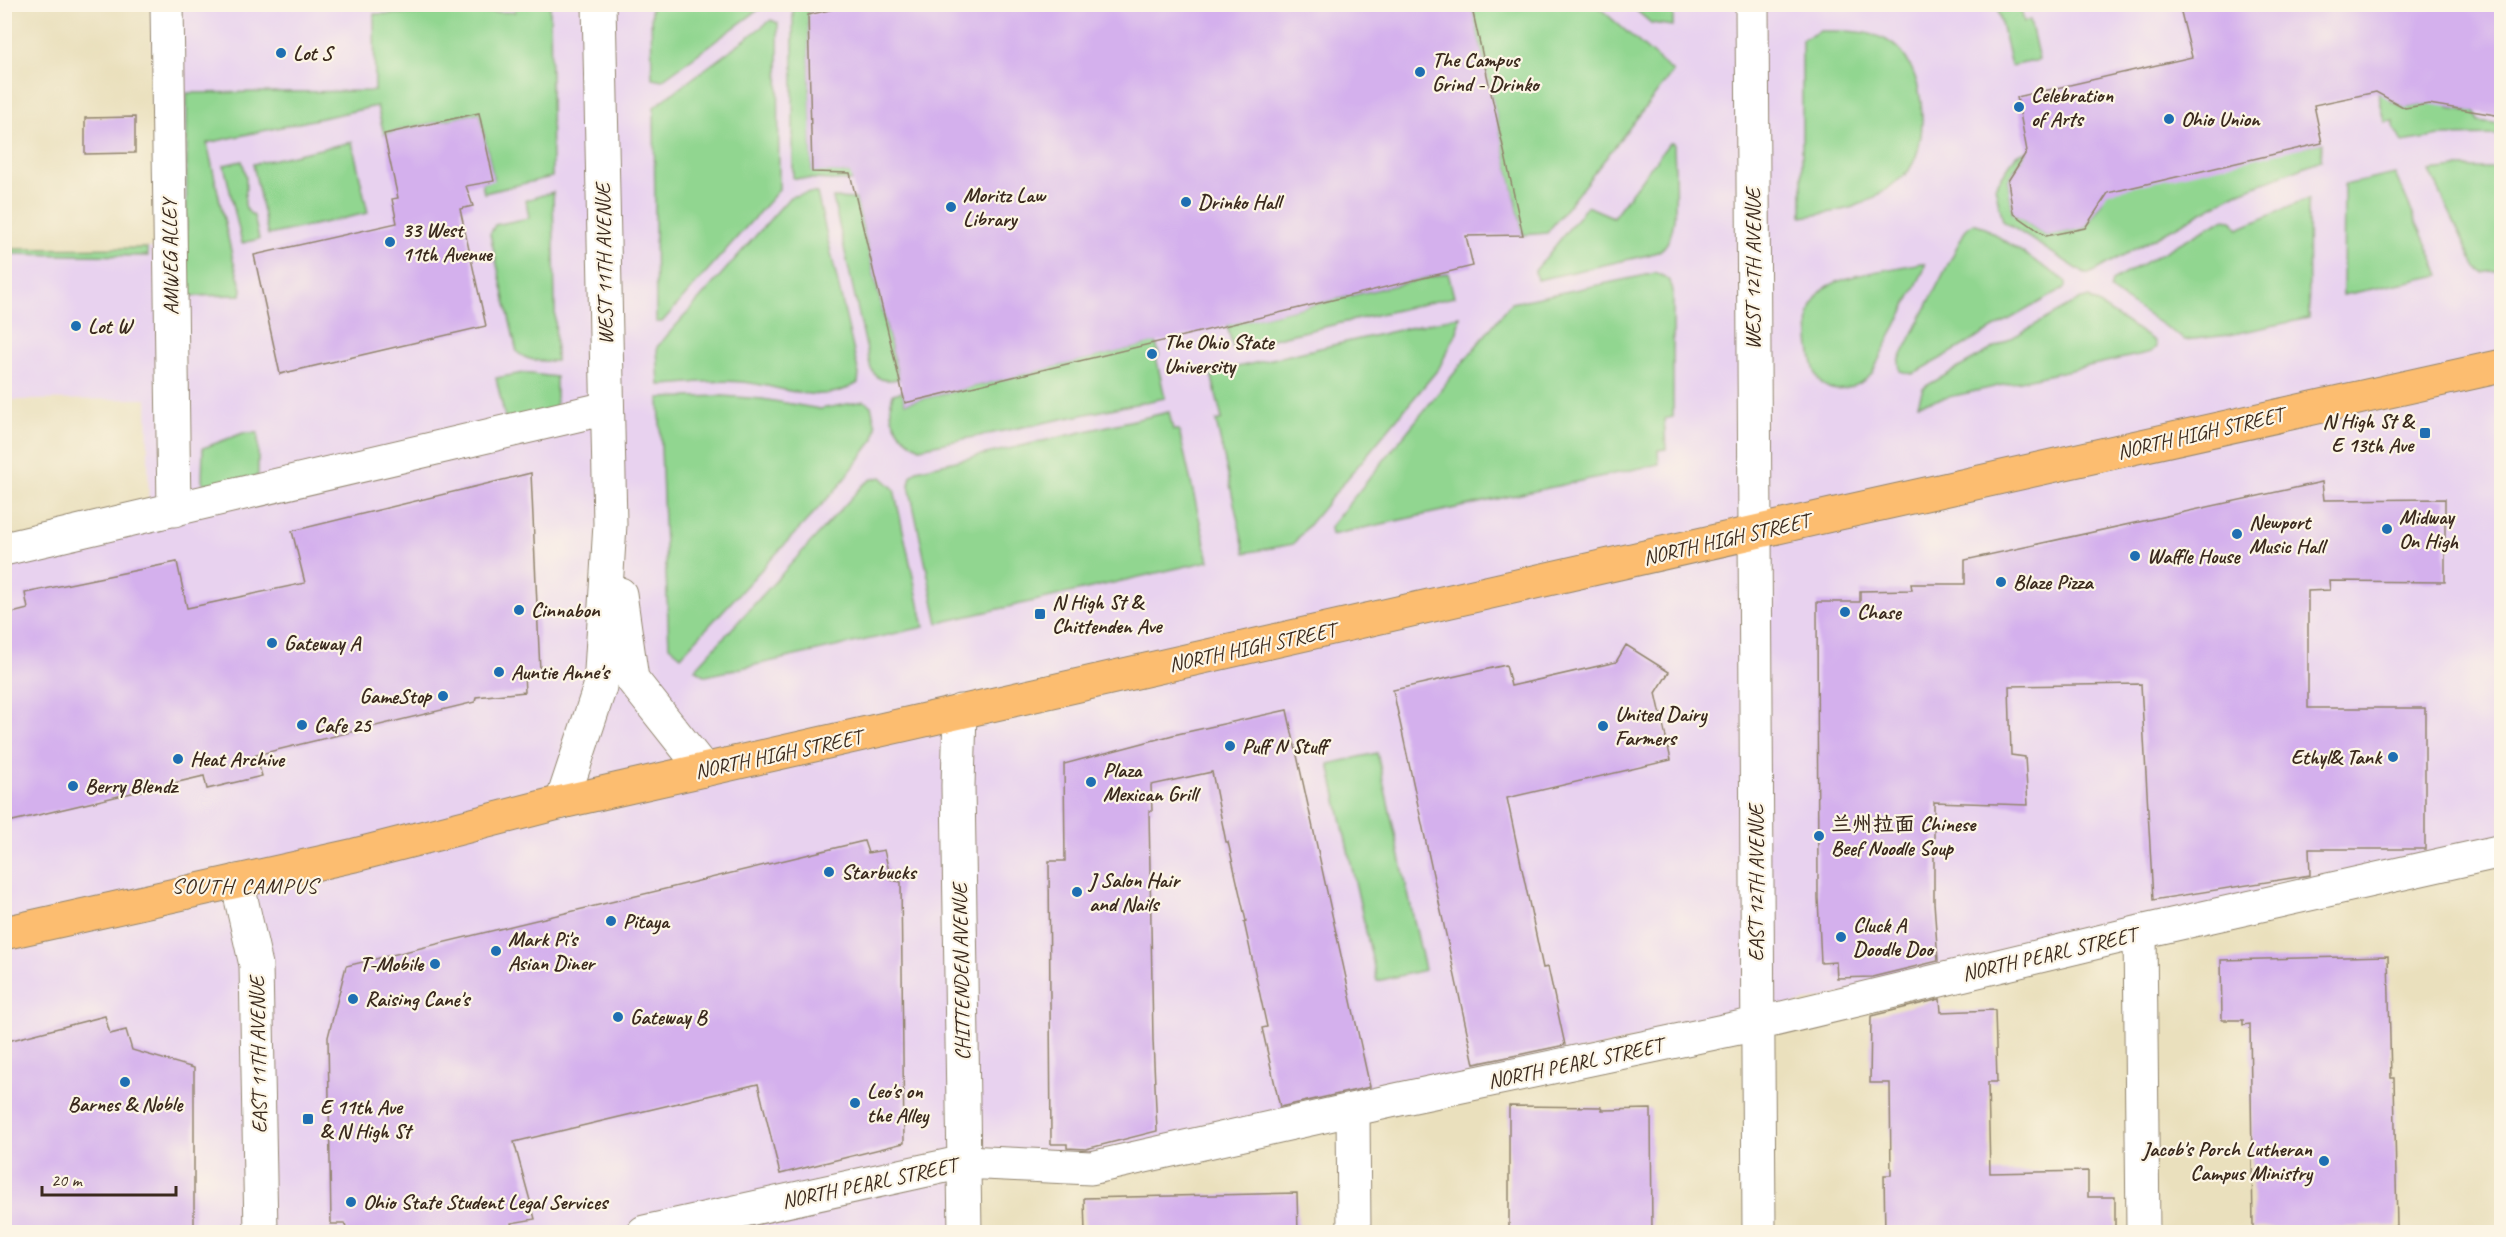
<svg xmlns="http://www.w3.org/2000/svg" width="2506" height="1237" viewBox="0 0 2506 1237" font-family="Caveat,'LXGW WenKai TC',sans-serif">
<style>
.built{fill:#e8d2ef}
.green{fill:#91d690;stroke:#668057;stroke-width:1.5}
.building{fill:#d4b0ed}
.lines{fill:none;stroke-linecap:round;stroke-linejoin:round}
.minor-casing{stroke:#92856e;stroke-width:35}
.major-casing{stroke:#92856e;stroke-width:35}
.minor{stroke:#fff;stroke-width:33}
.major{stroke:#fcbd6f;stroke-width:33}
.poi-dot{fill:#1f6fb2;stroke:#fcf5e5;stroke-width:2}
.labels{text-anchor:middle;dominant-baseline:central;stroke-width:4.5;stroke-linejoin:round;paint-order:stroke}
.poi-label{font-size:21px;font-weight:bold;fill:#3b2a1e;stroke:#fcf5e5;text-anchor:start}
.street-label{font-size:21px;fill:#3b2a1e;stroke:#fcf5e5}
.neighbourhood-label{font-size:22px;letter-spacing:1.5px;fill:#3b2a1e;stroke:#fcf5e5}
</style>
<rect width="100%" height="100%" fill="#fcf5e5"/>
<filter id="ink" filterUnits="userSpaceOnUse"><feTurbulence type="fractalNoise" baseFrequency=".0167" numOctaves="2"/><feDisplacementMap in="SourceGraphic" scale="12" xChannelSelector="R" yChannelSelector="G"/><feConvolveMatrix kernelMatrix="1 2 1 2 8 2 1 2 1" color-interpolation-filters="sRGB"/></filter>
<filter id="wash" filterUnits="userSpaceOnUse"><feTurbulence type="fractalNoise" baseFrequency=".008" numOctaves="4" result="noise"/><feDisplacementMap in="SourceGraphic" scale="24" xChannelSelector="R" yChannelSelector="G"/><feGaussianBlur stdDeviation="1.35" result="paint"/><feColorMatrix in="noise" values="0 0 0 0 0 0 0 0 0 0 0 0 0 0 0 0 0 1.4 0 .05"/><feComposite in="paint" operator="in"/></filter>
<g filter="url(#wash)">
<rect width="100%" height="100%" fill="#eae0bd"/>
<path class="built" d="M 152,5 L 2501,5 L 2501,849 L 966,1186 L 967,1232 L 5,1232 L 4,551 L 149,517 L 147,399 L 5,400 L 4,249 L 155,248 Z"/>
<path class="green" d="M 515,5 L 550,5 L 552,177 L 484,193 L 482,183 L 494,180 L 479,113 L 384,134 L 377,106 L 207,143 L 233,260 L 242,289 L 241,295 L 186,296 L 187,93 L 375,91 L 374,14 L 515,12 Z
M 651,5 L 765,4 L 765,5 L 662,80 L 652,78 Z
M 1471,5 L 1596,5 L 1673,72 L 1547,233 L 1523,235 Z
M 1630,5 L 1673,5 L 1673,26 L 1651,23 Z
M 1997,5 L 2020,5 L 2024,22 L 2030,20 L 2039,60 L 2011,66 Z
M 808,6 L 812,171 L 851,173 L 852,181 L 793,178 L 793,9 Z
M 771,20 L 778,23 L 779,190 L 662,322 L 656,322 L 654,107 Z
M 1820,31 C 1843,31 1871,29 1891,43 C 1925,65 1931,139 1909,170 C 1905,176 1897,181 1892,185 C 1861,210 1839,211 1802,217 L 1802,40 Z
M 2389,90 L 2391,101 L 2405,108 L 2446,101 L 2448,108 L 2475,112 L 2478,121 L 2501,124 L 2501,135 L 2440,136 L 2402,142 L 2394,128 L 2394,121 L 2385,122 L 2378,92 Z
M 352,142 L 368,213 L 268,235 L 253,164 Z
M 1669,143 L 1674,143 C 1674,168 1681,229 1664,247 C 1660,252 1654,253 1648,255 L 1537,280 L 1535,271 L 1587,206 L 1613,217 Z
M 2322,143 L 2321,160 L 2237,193 L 2089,274 L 2085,274 L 2003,221 L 1995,187 L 2016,155 L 2028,150 L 2008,181 L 2013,213 L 2046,236 L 2085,228 L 2103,201 L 2101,186 Z
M 242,161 C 244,167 246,174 246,181 C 248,194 238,207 254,216 L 259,239 L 242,243 L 224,165 Z
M 2457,168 L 2501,168 L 2501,269 L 2483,273 L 2476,268 L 2430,171 Z
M 2395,174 L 2440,275 L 2343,295 L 2344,185 Z
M 553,192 L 556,361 C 542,361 528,362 517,352 L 490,234 L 495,225 L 529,218 L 526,200 Z
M 807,193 L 817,193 L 859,374 L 858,383 C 819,407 784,386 742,382 C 715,379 686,384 659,385 L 657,347 L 790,197 Z
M 833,198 L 856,199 L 899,379 C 885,381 879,382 871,369 Z
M 2308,199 L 2309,318 L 2229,335 L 2185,340 L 2110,290 L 2112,281 L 2223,219 L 2232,220 L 2238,229 Z
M 1973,223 L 1982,226 L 2063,279 L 2066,282 L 2066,287 L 1917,372 L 1912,374 L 1900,371 L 1899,361 L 1966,229 Z
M 147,248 L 148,256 L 4,254 L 5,249 Z
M 1921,263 L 1925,264 L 1924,270 L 1871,375 C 1859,386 1836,397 1821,383 C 1811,373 1807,330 1809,316 C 1811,306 1816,295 1824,289 C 1843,274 1896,269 1921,263 Z
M 1448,273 L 1454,297 L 1233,348 L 1227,325 Z
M 1656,273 C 1666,277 1671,280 1673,291 L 1673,417 L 1664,419 L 1666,449 L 1658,450 L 1659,464 L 1331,535 L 1330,527 L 1511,303 Z
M 2089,298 L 2154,341 L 2156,347 L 2151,352 L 1918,404 L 1923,388 L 1928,385 L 2081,299 Z
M 1460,316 L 1457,332 L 1439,368 L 1293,544 L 1245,553 L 1216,421 L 1222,419 L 1211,373 Z
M 1156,342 L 1159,356 L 1156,357 L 1165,398 L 920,448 C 899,438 885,417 893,394 L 902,392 L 905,403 Z
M 523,373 L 556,377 L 556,411 L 506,422 L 496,378 Z
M 722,396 L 762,399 L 820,409 L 864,401 L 871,406 L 876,426 L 874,439 L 840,485 L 681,656 L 669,646 L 659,398 Z
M 1169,412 L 1173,430 L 1179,430 L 1209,561 L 938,623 L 909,485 L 911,476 L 917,470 Z
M 243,433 L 258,433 L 258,476 L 206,486 L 202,481 L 203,448 Z
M 881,477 L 894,489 L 924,627 L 706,676 L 695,669 L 863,485 L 872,479 Z
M 1377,753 L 1425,970 L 1377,981 L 1329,764 Z"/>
<g id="blocks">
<path class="building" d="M 855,4 L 1471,4 L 1523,235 L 1466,236 L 1473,266 L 905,403 L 850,173 L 812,172 L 808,15 Z
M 2179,4 L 2502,4 L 2502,116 L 2429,104 L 2405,108 L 2376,92 L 2314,105 L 2322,143 L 2108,193 L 2085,228 L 2046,236 L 2013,213 L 2008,181 L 2027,151 L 2017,97 L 2192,57 Z
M 479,113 L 494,181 L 466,186 L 473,206 L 460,209 L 486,326 L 280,374 L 254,255 L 397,223 L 392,199 L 398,198 L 384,134 Z
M 135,117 L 135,153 L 85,154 L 85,118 Z
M 531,473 L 540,671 L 524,674 L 525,692 L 476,697 L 475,702 L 256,755 L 262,776 L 207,789 L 204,776 L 4,823 L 4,615 L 28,609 L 25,593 L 177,562 L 187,608 L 305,583 L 292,531 Z
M 2322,482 L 2324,500 L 2445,499 L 2445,582 L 2329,581 L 2330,590 L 2308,591 L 2308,708 L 2425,708 L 2425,849 L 2309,849 L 2310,875 L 2153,900 L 2141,684 L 2009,686 L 2011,755 L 2025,757 L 2028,805 L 1934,802 L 1934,902 L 1938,961 L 1872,977 L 1837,978 L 1836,962 L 1821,963 L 1818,898 L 1817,602 L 1860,602 L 1860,591 L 1912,590 L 1911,584 L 1965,584 L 1965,560 Z
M 1626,645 L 1669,672 L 1656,693 L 1671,760 L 1507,798 L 1543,968 L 1548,967 L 1565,1045 L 1474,1064 L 1393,690 L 1506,665 L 1511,686 L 1616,662 Z
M 1287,710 L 1370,1087 L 1280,1107 L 1262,1028 L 1267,1027 L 1244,922 L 1246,921 L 1228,842 L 1226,842 L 1212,772 L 1151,785 L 1152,811 L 1149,811 L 1153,1040 L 1157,1131 L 1086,1149 L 1067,1148 L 1067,1144 L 1051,1144 L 1049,861 L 1065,861 L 1064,764 L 1173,735 Z
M 864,841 L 868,853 L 884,850 L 891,880 L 901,882 L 904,1143 L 780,1174 L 758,1084 L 514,1142 L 535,1219 L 511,1223 L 514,1233 L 347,1233 L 345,1224 L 331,1224 L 328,1037 L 346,966 Z
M 2388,956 L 2391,1078 L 2394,1078 L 2397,1226 L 2253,1228 L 2250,1024 L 2243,1025 L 2243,1020 L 2222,1020 L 2221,960 Z
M 1940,999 L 1941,1012 L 1995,1010 L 1997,1082 L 1988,1082 L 1990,1173 L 2088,1171 L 2088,1197 L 2115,1197 L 2115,1233 L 1885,1233 L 1884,1175 L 1891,1175 L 1890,1083 L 1870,1083 L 1871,1016 Z
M 105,1016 L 110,1034 L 126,1030 L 132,1050 L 194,1068 L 194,1233 L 4,1233 L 4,1042 Z
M 1509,1106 L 1601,1107 L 1602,1110 L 1651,1109 L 1652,1233 L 1509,1233 Z
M 1297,1193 L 1298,1233 L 1085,1233 L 1084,1198 Z"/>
</g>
</g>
<g filter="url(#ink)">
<use href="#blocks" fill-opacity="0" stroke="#92856e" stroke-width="1.5"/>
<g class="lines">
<defs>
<path id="minor" d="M 167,4 L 174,510
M 1752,4 L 1759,1232
M 4,549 L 607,408
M 620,594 L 632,679 L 704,770
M 960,711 L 958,786 L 965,1232
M 562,802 L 600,687 L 610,524 L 599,4
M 237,881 L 256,965 L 261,1232
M 2140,932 L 2143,1232
M 1353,1110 L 1354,1232
M 644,1232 L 964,1162 L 1091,1168 L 1400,1099 L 1757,1024 L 2140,932 L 2502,851"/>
<path id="major" d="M 4,933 L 355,855 L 562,802 L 1831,515 L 2502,366"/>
</defs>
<use href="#minor" class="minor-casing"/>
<use href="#major" class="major-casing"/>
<use href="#minor" class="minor"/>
<use href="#major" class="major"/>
</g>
</g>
<g class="poi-dot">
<circle cx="281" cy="53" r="6"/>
<circle cx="1420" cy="72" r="6"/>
<circle cx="2019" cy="107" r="6"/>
<circle cx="2169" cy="119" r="6"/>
<circle cx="1186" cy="202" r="6"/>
<circle cx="951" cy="207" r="6"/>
<circle cx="390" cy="242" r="6"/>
<circle cx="76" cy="326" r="6"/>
<circle cx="1152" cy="354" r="6"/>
<rect x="2419" y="427" width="12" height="12" rx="3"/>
<circle cx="2387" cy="529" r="6"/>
<circle cx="2237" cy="534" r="6"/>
<circle cx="2135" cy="556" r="6"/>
<circle cx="2001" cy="582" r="6"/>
<circle cx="519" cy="610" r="6"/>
<circle cx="1845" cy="612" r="6"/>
<rect x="1034" y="608" width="12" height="12" rx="3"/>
<circle cx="272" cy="643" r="6"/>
<circle cx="499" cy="672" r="6"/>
<circle cx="443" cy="696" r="6"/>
<circle cx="302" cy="725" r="6"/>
<circle cx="1603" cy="726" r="6"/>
<circle cx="1230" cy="746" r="6"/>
<circle cx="2393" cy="757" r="6"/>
<circle cx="178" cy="759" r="6"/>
<circle cx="1091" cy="782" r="6"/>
<circle cx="73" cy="786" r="6"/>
<circle cx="1819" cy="836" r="6"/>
<circle cx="829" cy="872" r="6"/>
<circle cx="1077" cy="892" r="6"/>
<circle cx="611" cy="921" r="6"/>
<circle cx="1841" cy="937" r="6"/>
<circle cx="496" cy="951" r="6"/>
<circle cx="435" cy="964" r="6"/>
<circle cx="353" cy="999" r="6"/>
<circle cx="618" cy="1017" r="6"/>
<circle cx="125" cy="1082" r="6"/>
<circle cx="855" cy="1103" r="6"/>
<rect x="302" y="1113" width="12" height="12" rx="3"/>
<circle cx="2324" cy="1161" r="6"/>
<circle cx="351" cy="1202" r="6"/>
</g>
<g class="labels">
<g class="poi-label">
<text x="293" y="53">Lot S</text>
<text x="1432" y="60">The Campus<tspan x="1432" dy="24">Grind - Drinko</tspan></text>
<text x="2031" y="95">Celebration<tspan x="2031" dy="24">of Arts</tspan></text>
<text x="2181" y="119">Ohio Union</text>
<text x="963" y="195">Moritz Law<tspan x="963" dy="24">Library</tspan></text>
<text x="1198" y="202">Drinko Hall</text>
<text x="402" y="230">33 West<tspan x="402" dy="24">11th Avenue</tspan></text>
<text x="88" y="326">Lot W</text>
<text x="1164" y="342">The Ohio State<tspan x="1164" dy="24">University</tspan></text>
<text x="2413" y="421" text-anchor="end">N High St &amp;<tspan x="2413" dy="24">E 13th Ave</tspan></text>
<text x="2399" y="517">Midway<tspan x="2399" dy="24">On High</tspan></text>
<text x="2249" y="522">Newport<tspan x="2249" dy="24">Music Hall</tspan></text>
<text x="2147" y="556">Waffle House</text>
<text x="2013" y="582">Blaze Pizza</text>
<text x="1052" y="602">N High St &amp;<tspan x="1052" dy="24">Chittenden Ave</tspan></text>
<text x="531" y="610">Cinnabon</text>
<text x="1857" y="612">Chase</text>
<text x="284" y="643">Gateway A</text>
<text x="511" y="672">Auntie Anne's</text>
<text x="431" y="696" text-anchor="end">GameStop</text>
<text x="1615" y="714">United Dairy<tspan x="1615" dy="24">Farmers</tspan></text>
<text x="314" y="725">Cafe 25</text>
<text x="1242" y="746">Puff N Stuff</text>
<text x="2381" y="757" text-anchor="end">Ethyl&amp; Tank</text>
<text x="190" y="759">Heat Archive</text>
<text x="1103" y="770">Plaza<tspan x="1103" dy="24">Mexican Grill</tspan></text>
<text x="85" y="786">Berry Blendz</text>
<text x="1831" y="824">兰州拉面 Chinese<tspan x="1831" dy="24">Beef Noodle Soup</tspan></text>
<text x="841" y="872">Starbucks</text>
<text x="1089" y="880">J Salon Hair<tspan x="1089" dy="24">and Nails</tspan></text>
<text x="623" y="921">Pitaya</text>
<text x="1853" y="925">Cluck A<tspan x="1853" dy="24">Doodle Doo</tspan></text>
<text x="508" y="939">Mark Pi's<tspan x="508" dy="24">Asian Diner</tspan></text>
<text x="423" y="964" text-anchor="end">T-Mobile</text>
<text x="365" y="999">Raising Cane's</text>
<text x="630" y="1017">Gateway B</text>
<text x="867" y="1091">Leo's on<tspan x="867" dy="24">the Alley</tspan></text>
<text x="125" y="1104" text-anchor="middle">Barnes &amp; Noble</text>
<text x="320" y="1107">E 11th Ave<tspan x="320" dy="24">&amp; N High St</tspan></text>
<text x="2312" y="1149" text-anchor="end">Jacob's Porch Lutheran<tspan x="2312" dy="24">Campus Ministry</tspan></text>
<text x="363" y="1202">Ohio State Student Legal Services</text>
</g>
<g class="street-label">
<text transform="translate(170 257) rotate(-91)">AMWEG ALLEY</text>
<text transform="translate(604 264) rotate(-91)">WEST 11TH AVENUE</text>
<text transform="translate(1753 269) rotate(-90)">WEST 12TH AVENUE</text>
<text transform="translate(2200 433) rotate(-13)">NORTH HIGH STREET</text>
<text transform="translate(1726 539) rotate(-13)">NORTH HIGH STREET</text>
<text transform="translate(1252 647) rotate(-12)">NORTH HIGH STREET</text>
<text transform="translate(778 754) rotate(-12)">NORTH HIGH STREET</text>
<text transform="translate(1756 883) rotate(-90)">EAST 12TH AVENUE</text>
<text transform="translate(2049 954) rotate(-13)">NORTH PEARL STREET</text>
<text transform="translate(961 972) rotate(-91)">CHITTENDEN AVENUE</text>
<text transform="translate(258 1055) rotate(-91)">EAST 11TH AVENUE</text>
<text transform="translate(1575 1063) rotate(-12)">NORTH PEARL STREET</text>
<text transform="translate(869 1183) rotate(-12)">NORTH PEARL STREET</text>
</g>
<g class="neighbourhood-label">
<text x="245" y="886">SOUTH CAMPUS</text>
</g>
</g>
<rect width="2506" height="1237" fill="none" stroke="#fcf5e5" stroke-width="24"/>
<path d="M42 1186v9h134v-9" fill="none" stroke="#3b2a1e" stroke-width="3"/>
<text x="51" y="1186" font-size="18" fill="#3b2a1e" stroke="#fcf5e5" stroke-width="4.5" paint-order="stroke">20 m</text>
</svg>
